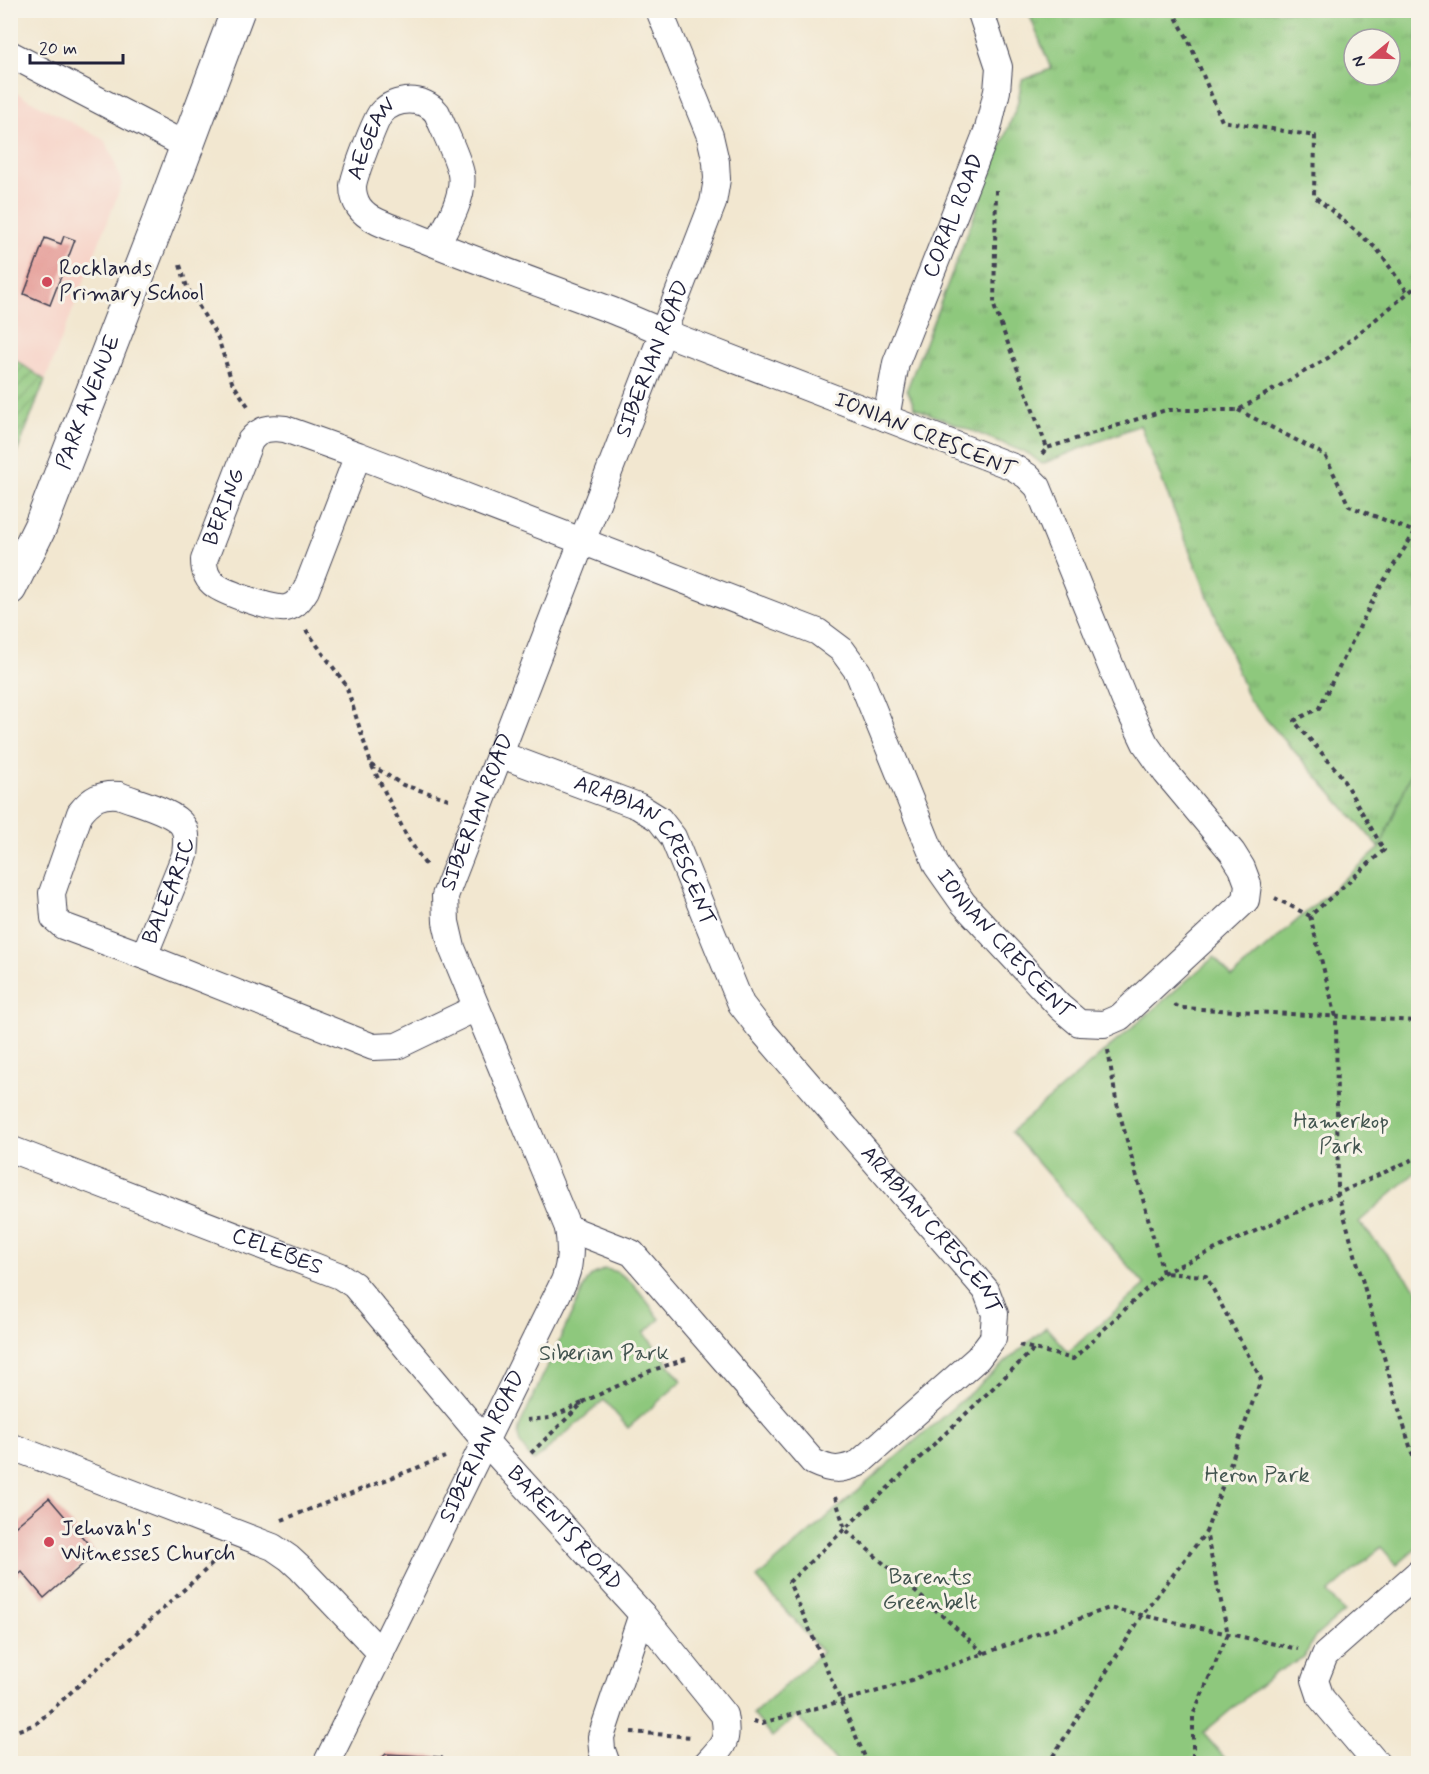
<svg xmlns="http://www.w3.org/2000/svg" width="1429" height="1774" viewBox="0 0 1429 1774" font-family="Mynerve,sans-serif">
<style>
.built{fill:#f7d1c6}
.grass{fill:url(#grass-tufts);stroke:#58755c;stroke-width:1.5;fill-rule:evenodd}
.park{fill:#8ec87d;stroke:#58755c;stroke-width:1.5}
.garden{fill:url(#garden-furrows);stroke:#58755c;stroke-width:1.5}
.building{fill:#e3918d}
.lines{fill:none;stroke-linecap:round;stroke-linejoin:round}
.minor-casing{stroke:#414051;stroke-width:28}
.tertiary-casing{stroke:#414051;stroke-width:35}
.path{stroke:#414051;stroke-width:4;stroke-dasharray:4.5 4.5;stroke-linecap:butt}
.minor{stroke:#fff;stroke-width:26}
.tertiary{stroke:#fff;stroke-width:33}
.poi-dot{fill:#d1495b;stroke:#f7f3e8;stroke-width:2}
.labels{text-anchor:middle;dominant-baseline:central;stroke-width:6;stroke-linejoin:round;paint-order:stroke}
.street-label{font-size:22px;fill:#22223b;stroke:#f7f3e8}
.poi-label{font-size:22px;fill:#22223b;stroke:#f7f3e8;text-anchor:start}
.park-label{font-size:22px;fill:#42544f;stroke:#f7f3e8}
</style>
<defs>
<pattern id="grass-tufts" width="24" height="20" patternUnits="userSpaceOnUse" patternTransform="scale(1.5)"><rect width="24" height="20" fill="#8ec87d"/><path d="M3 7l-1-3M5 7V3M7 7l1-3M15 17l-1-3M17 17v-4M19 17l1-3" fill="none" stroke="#74a268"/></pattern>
<pattern id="garden-furrows" width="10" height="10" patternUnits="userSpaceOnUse" patternTransform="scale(1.5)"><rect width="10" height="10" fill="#8ec87d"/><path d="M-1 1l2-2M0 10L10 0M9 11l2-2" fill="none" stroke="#74a268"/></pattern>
</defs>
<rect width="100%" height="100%" fill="#f7f3e8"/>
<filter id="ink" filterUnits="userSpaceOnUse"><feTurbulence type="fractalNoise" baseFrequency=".0167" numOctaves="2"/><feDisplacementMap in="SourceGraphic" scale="12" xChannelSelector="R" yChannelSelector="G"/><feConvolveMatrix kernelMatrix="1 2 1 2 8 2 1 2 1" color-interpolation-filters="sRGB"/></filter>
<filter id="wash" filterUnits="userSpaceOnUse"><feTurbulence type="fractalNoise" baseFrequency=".008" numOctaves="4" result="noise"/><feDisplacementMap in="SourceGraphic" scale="24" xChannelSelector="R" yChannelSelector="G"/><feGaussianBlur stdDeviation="1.35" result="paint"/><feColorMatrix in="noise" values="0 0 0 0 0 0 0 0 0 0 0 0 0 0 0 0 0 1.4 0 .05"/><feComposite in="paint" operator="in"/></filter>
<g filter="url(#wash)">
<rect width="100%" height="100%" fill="#f2e7d0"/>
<path class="built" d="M 11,90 L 104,140 L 112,154 L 122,184 L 11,468 Z"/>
<path class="grass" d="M 1028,11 L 1418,11 L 1418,757 L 1380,848 L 1249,700 L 1140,425 L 1042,464 L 1029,454 L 915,408 L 907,389 L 1017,105 L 1022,80 L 1051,69 ZM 1354,39 L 1390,39 L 1390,75 L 1354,75 Z"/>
<path class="park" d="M 1418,757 L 1418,1170 L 1359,1222 L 1418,1291 L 1418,1547 L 1397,1565 L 1381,1547 L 1328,1593 L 1344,1612 L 1316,1636 L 1304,1657 L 1275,1673 L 1203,1733 L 1229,1763 L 838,1763 L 797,1716 L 772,1737 L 753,1714 L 822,1652 L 757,1578 L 1046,1327 L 1068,1352 L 1145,1285 L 1011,1132 L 1214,957 L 1232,977 L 1380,848 Z
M 605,1269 C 630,1271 645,1300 660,1319 L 644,1333 L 682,1381 L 628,1428 L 604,1400 L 534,1461 C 524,1450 514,1440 520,1425 L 587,1281 L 592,1275 Z"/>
<path class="garden" d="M 11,357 L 45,380 L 11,468 Z"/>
<g id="blocks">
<path class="building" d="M 64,236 L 75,240 L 50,305 L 24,294 L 45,238 L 61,244 Z
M 49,1498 L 96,1553 L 44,1598 L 22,1572 L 10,1582 L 10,1531 Z
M 386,1754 L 442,1757 L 446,1764 L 375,1764 Z"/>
</g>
</g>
<g filter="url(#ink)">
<use href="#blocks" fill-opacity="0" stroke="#414051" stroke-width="1.5"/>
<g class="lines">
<defs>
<g id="minor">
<path d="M 10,54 L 187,146"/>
<path id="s1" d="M 886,418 L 896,363 L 988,129 L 997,91 L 999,67 L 980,10"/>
<path id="s2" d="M 358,455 L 306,590 C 301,598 296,606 286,608 C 276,611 223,592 215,585 C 206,579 204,570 204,560 L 250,441 C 260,428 270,427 285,429 L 358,455 L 818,632 L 842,650 L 858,672 L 937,866 L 963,903 L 1060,1007 L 1079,1023 L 1104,1024 L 1120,1017 L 1246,900 L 1248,884 L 1242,868 L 1232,852 L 1166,773 L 1145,743 L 1125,701 L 1038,487 L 1027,476 L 1013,467 L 663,332 C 644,324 626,316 608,309 C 544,285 479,262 415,236 C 398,229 370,223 359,207 C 355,201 353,193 353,186 C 354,176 375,120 381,113 C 395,97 424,96 437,113 C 443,128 459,160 461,174 C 465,196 447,226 437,244"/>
<path id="s3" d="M 499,754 L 638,806 L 659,819 L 673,837 L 741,1004 L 758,1026 L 986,1290 L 995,1314 L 993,1338 L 978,1358 L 859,1463 C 840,1471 832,1471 813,1462 L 632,1253 L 568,1228"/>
<path id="s4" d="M 144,956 L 185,855 C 186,846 188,834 183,826 C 174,811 135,802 119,795 C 101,793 91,799 80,813 L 52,893 L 54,918 L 63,926 L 144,956 L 373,1047 L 397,1046 L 476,1008"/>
<path id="s5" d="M 10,1149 L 340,1276 L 354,1285 L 485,1441 L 642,1614 L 724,1715 C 729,1741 724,1745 706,1764"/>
<path d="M 10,1446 L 273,1547 L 289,1558 L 301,1569 L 381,1653"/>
<path id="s6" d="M 326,1764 L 564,1281 C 571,1263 571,1247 568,1228 L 452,948 L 446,922 L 445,896 L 713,203 L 717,179 L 716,162 L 710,136 L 659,10"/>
<path d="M 607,1764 L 602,1750 L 601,1737 L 642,1614"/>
<path d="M 1377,1764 L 1321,1698 L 1315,1680 L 1325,1655 L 1418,1573"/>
</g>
<g id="tertiary">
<path id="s7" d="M 10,588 L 41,525 L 163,210 L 238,10"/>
</g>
</defs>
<use href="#minor" class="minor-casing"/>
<use href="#tertiary" class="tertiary-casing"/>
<path class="path" d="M 1172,10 L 1188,39 L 1222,121 L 1315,136 L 1314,196 L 1377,249 L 1408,293
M 1013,17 L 1025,10
M 996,190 L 994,306 L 1047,448
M 180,265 L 187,287 L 218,338 L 232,382 L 248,406
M 1238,410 L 1325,455 L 1349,506 L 1415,532 L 1378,590 L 1319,708 L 1294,721 L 1339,773 L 1384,850 L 1310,916 L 1275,898
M 1042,454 L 1047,448 L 1166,410 L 1238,410 L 1328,358 L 1418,285
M 306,630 L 346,685 L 371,764 L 407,837 L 427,867
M 371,765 L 403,785 L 452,800
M 1310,916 L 1336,1017 L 1338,1194 L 1397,1403 L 1418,1473
M 1174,1005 L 1182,1008 L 1418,1021
M 1108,1050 L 1116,1100 L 1163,1273 L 1206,1276 L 1261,1379 L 1206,1532 L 1228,1634 L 1193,1715 L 1193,1764
M 1019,1345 L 1073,1359 L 1163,1273 L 1418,1157
M 527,1420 L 550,1418 L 582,1403
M 531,1453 L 585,1401 L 650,1371 L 686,1359
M 835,1497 L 845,1529 L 985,1654
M 282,1520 L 445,1457
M 753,1721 L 762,1723 L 889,1688 L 1109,1608 L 1298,1649
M 631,1732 L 692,1737
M 10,1733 L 36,1724 L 220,1557
M 868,1764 L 789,1582 L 1034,1349
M 1048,1764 L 1143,1614 L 1206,1532"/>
<use href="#minor" class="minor"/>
<use href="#tertiary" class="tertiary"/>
</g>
</g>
<g class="poi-dot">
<circle cx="47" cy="282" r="6"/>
<circle cx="49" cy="1542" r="6"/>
</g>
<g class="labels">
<g class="street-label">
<text stroke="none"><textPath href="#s2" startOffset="2986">AEGEAN</textPath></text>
<text stroke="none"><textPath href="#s1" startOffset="214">CORAL ROAD</textPath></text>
<text stroke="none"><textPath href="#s6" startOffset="1524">SIBERIAN ROAD</textPath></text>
<text stroke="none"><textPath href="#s7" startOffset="202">PARK AVENUE</textPath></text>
<text transform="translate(925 435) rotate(22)">IONIAN CRESCENT</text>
<text stroke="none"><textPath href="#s2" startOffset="333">BERING</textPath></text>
<text stroke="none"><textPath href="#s6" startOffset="1038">SIBERIAN ROAD</textPath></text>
<text stroke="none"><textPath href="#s3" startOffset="186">ARABIAN CRESCENT</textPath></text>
<text stroke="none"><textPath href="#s4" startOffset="70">BALEARIC</textPath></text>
<text stroke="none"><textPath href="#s2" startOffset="1384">IONIAN CRESCENT</textPath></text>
<text stroke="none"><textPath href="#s3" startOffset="672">ARABIAN CRESCENT</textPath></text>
<text stroke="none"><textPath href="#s5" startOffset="286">CELEBES</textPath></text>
<text stroke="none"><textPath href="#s6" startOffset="354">SIBERIAN ROAD</textPath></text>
<text stroke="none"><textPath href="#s5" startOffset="692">BARENTS ROAD</textPath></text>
</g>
<g class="poi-label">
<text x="59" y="269">Rocklands<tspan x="59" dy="25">Primary School</tspan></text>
<text x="61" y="1529">Jehovah's<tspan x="61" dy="25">Witnesses Church</tspan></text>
</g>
<g class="park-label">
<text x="1341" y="1122">Hamerkop<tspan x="1341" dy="25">Park</tspan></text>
<text x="604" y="1354">Siberian Park</text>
<text x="1257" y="1476">Heron Park</text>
<text x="930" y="1578">Barents<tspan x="930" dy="25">Greenbelt</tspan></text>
</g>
</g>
<rect width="1429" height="1774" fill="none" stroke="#f7f3e8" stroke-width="36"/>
<g transform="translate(1372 57) rotate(251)"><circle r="28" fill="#f7f3e8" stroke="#a29fa3" stroke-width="1.5"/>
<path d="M0-4.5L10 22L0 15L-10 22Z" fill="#d1495b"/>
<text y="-9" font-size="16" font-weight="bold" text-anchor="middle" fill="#22223b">N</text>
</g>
<path d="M30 54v9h93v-9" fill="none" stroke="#22223b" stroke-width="3"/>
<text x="39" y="54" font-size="18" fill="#22223b" stroke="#f7f3e8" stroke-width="4.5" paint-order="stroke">20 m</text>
</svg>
